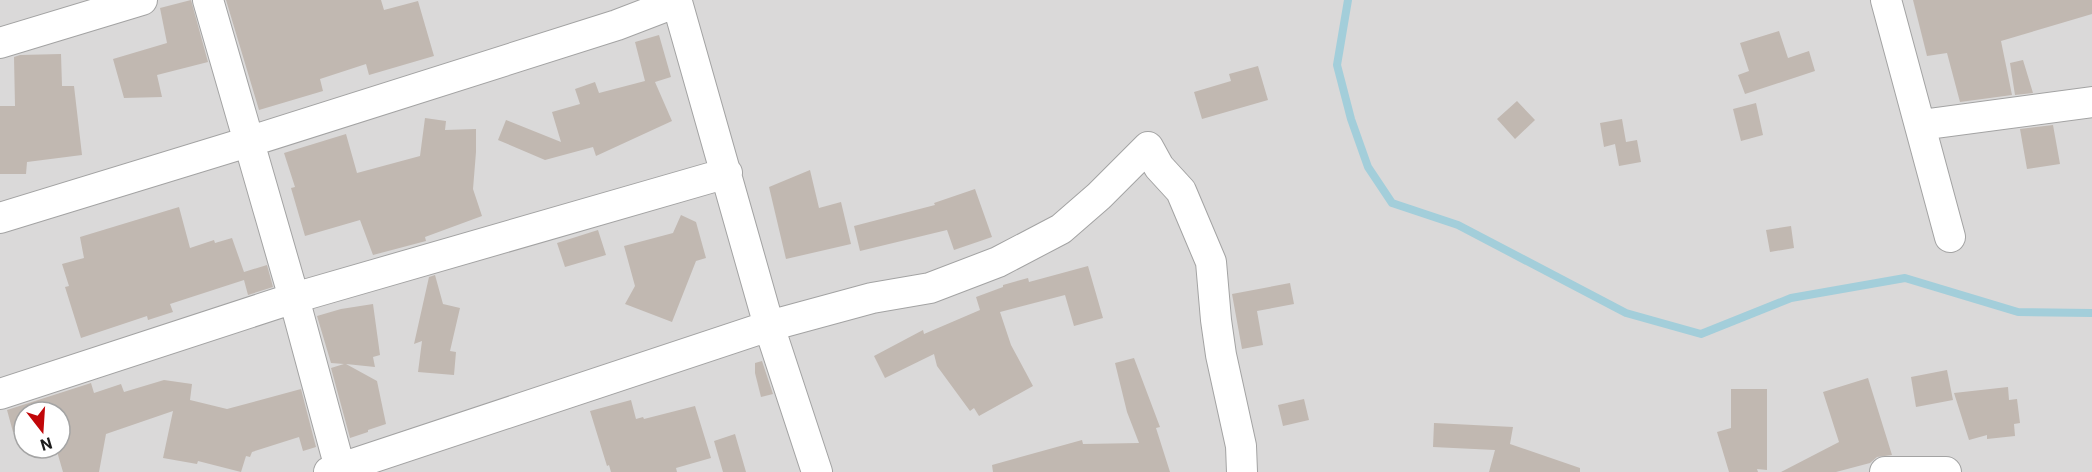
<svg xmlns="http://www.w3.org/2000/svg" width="2092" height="472" viewBox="0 0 2092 472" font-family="Roboto,sans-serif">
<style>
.residential{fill:#dad9d9;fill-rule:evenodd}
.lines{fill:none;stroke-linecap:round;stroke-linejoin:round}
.stream{stroke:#a3ceda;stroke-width:8}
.building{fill:#c1b8b1}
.street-casing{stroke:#a3a3a3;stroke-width:32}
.street{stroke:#fff;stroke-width:30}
</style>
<rect width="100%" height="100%" fill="#ede9e1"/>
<path class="residential" d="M 0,0 L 2092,0 L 2092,472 L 0,472 ZM 24,412 L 60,412 L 60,448 L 24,448 Z"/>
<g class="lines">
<path class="stream" d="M 1348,0 L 1337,65 L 1351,119 L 1368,167 L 1392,203 L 1458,225 L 1626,313 L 1701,334 L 1791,298 L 1905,278 L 2018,312 L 2092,313"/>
</g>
<path class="building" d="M 191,0 L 208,62 L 157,75 L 162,97 L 124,98 L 113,59 L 167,43 L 160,8 Z
M 226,0 L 381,0 L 384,10 L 418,1 L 434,56 L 369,75 L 366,64 L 320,79 L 323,91 L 259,110 Z
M 1913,0 L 2092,0 L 2092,14 L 2001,41 L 2012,95 L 1960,102 L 1947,53 L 1927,56 Z
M 1779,31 L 1788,58 L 1809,51 L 1815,71 L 1745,94 L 1738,75 L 1749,71 L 1740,43 Z
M 659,35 L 671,77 L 655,82 L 672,121 L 596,156 L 593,147 L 545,160 L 498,140 L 506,120 L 561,142 L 552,112 L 580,104 L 575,89 L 595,82 L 599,93 L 645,81 L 635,42 Z
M 61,54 L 62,86 L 74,86 L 82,155 L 27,162 L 26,174 L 0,174 L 0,106 L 15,106 L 14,57 L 20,55 Z
M 2023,60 L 2033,93 L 2015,95 L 2010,63 Z
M 1258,66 L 1268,100 L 1202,119 L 1194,92 L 1231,81 L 1229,74 Z
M 1517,101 L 1535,120 L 1515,139 L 1497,119 Z
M 1756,103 L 1763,135 L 1741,141 L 1733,109 Z
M 425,118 L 446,121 L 445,130 L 476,129 L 476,152 L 473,189 L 482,216 L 425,237 L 426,241 L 373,255 L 360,220 L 305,236 L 291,188 L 295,187 L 284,153 L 346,134 L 357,173 L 420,156 Z
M 1622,119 L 1626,142 L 1637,140 L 1641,162 L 1619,166 L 1615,144 L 1604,147 L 1600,123 Z
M 2053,125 L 2060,164 L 2027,169 L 2020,129 Z
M 810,170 L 819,208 L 841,202 L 851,244 L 786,259 L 769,187 Z
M 975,189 L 992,237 L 954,250 L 947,230 L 860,251 L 854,226 L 935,205 L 934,203 Z
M 179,207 L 190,248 L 214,240 L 215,243 L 232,238 L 244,272 L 267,265 L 273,287 L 248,295 L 244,280 L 170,304 L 173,312 L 148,320 L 147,316 L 81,338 L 65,287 L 69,286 L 62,264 L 84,258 L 80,237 Z
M 681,215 L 696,222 L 706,258 L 696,261 L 672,322 L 625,304 L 635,286 L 624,246 L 673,233 Z
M 1791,226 L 1794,248 L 1770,252 L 1766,230 Z
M 598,230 L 606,255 L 565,267 L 557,243 Z
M 1088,266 L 1103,318 L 1074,326 L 1065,295 L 1000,312 L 1011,345 L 1033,386 L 979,416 L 974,408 L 970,411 L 937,366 L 934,354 L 885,378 L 874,356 L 923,330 L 924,334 L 980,310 L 976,297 L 1003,287 L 1003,285 L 1028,278 L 1029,282 Z
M 435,275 L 443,304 L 460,308 L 450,351 L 456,352 L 454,375 L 418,372 L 422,341 L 414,344 L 429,277 Z
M 1290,283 L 1294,304 L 1257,311 L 1263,345 L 1242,349 L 1232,294 Z
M 373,304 L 380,355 L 373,357 L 375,367 L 346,364 L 377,381 L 386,424 L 368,430 L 368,432 L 350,438 L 331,368 L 344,364 L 331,363 L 317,316 L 341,309 Z
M 1134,358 L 1160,427 L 1156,428 L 1170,472 L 993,472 L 992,465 L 1082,440 L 1083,444 L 1139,443 L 1127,412 L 1115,363 Z
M 762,361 L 773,394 L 761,397 L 755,373 L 755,363 Z
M 1947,370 L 1953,400 L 1916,407 L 1911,377 Z
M 1868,378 L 1892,455 L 1877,457 L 1870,463 L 1836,472 L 1781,472 L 1839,442 L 1823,392 Z
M 164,380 L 192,384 L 190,400 L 227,409 L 301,389 L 316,447 L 303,451 L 299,437 L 252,452 L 250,457 L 246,456 L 241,472 L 198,461 L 197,464 L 163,458 L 173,411 L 106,434 L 99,472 L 63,472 L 56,448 L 60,448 L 60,412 L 24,412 L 24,429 L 13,432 L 7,410 L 91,383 L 94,393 L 121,384 L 124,392 Z
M 2008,387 L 2009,400 L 2017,399 L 2020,423 L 2014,424 L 2015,436 L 1987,439 L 1987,435 L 1969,440 L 1954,393 Z
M 1731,389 L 1767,389 L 1767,470 L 1757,469 L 1758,472 L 1729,472 L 1717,432 L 1731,428 Z
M 1304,399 L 1309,420 L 1283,426 L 1278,405 Z
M 631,400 L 636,419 L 643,417 L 644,419 L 695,406 L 711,458 L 676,468 L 677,472 L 611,472 L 609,465 L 607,466 L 590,411 Z
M 1434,423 L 1513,427 L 1510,444 L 1580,468 L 1580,472 L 1489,472 L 1495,450 L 1433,447 Z
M 735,434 L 746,472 L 723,472 L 714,441 Z"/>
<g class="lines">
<defs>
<path id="street" d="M 208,0 L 294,298 L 341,472
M 1886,0 L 1950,237
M 0,43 L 142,0
M 1921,125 L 2092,102
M 0,218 L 248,142 L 617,25 L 677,2 L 769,326 L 817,472
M 0,394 L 294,298 L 727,173
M 329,472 L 769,326 L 872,298 L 930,288 L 998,262 L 1061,229 L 1099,196 L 1148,147 L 1159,167 L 1181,191 L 1211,262 L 1216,320 L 1221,355 L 1241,446 L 1242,472
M 1885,472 L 1946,472"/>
</defs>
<use href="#street" class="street-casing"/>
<use href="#street" class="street"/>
</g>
<g transform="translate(42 430) rotate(163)"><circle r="28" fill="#ffffff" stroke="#a4a4a4" stroke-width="1.5"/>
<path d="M0-4.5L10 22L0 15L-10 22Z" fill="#c10608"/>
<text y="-9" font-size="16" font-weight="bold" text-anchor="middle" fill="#1c1c1c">N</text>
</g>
</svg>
